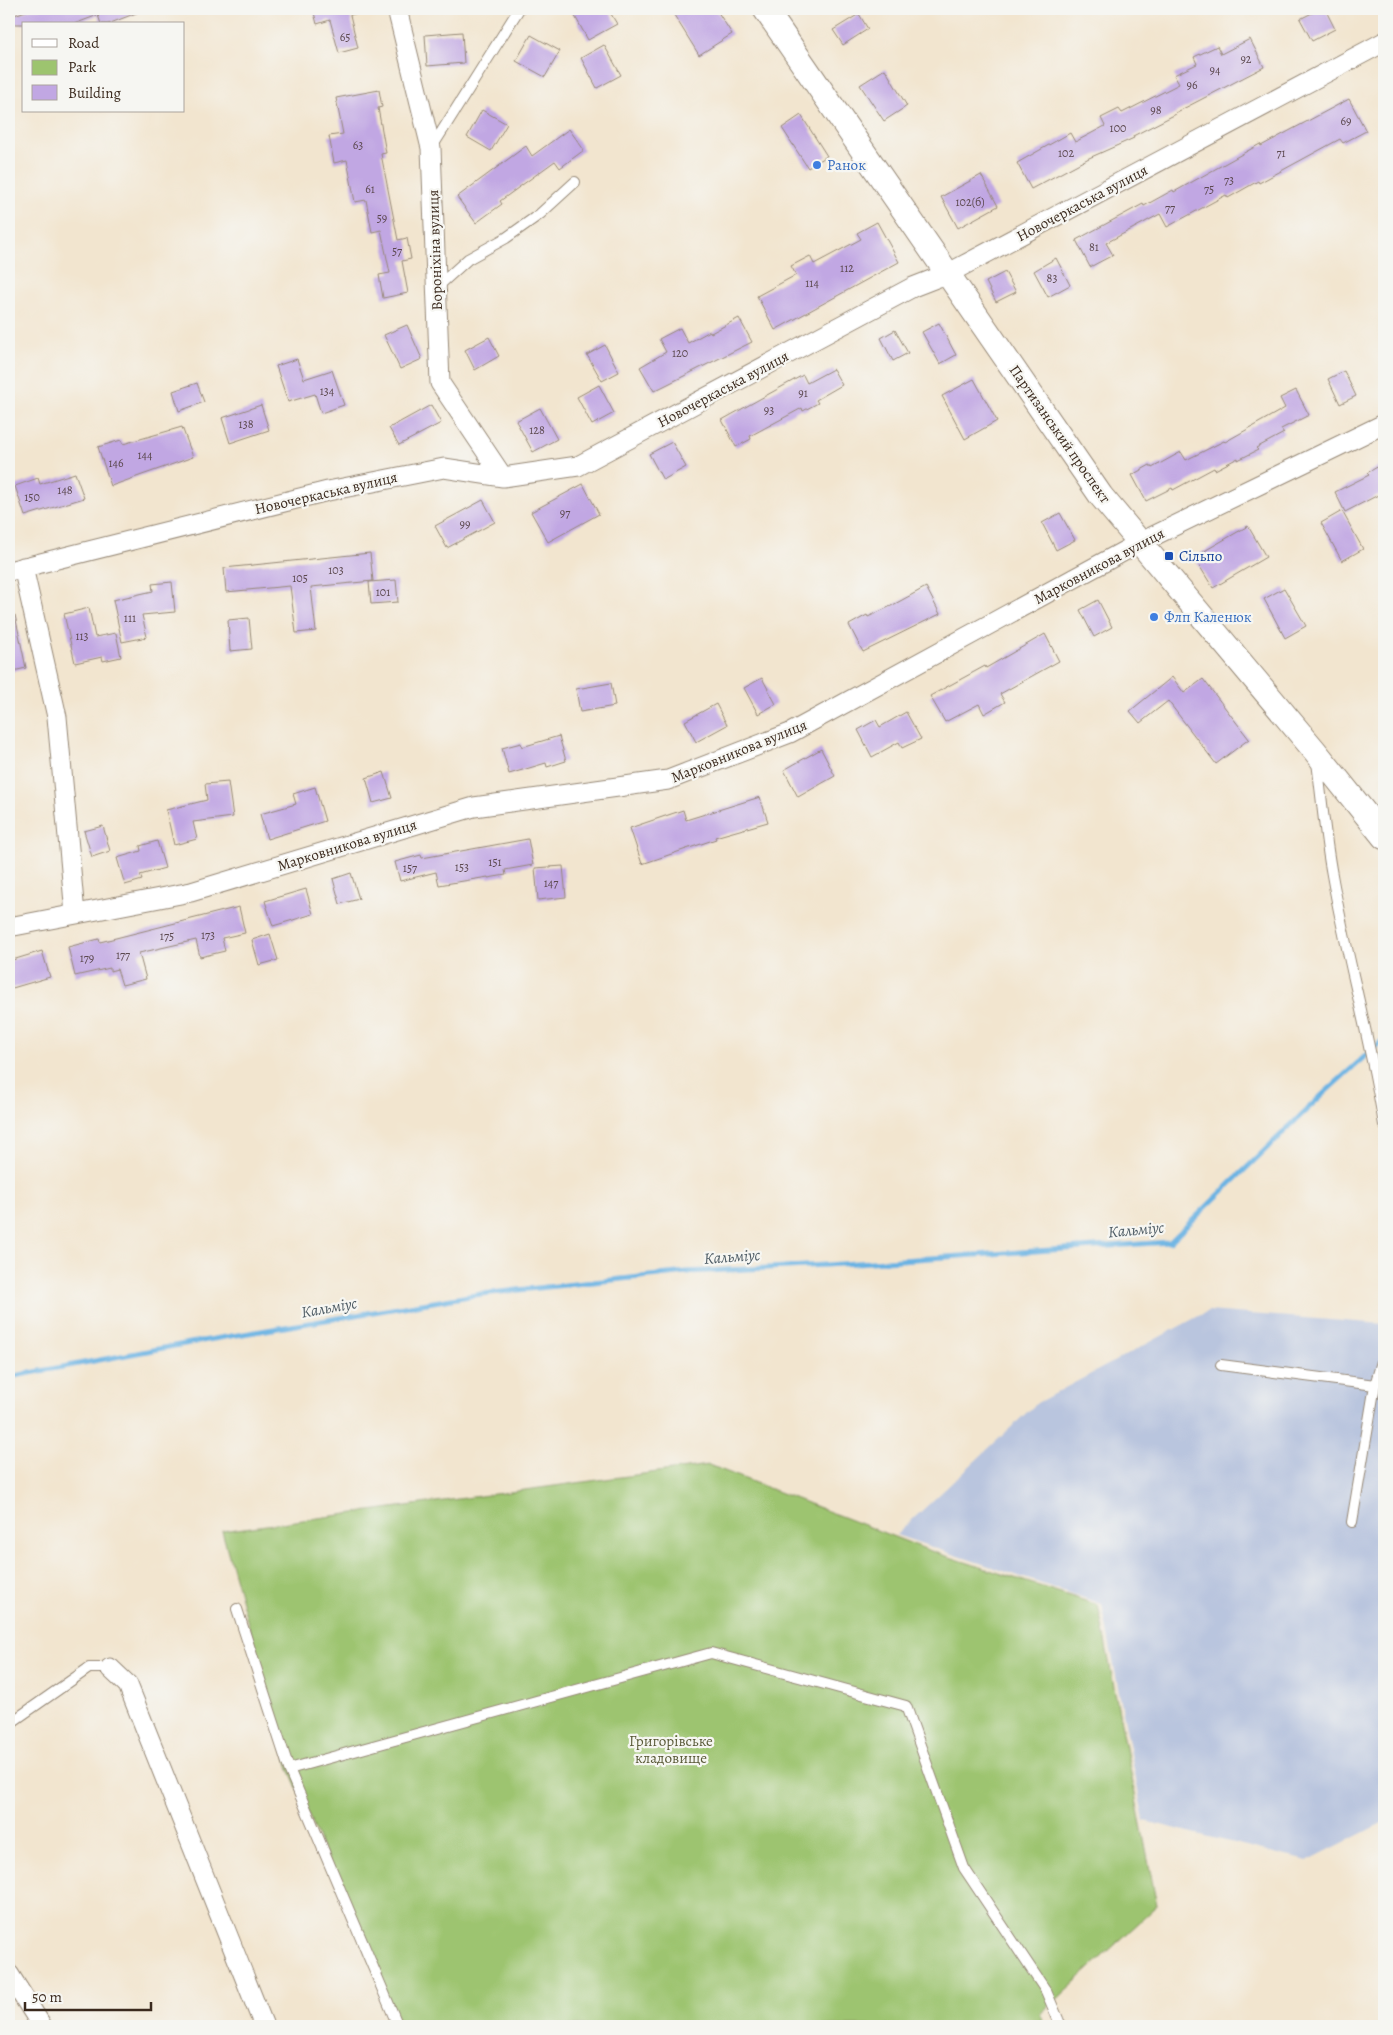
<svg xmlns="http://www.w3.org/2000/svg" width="1393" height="2035" viewBox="0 0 1393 2035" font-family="Alegreya,serif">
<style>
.industrial{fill:#b9c5de}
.green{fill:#9dc46f;stroke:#6c7746}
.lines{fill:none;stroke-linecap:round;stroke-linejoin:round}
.stream{stroke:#6bb3e3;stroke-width:5}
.building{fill:#c1a7e3}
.service-casing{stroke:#968876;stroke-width:12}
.minor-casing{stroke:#968876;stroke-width:21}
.tertiary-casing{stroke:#968876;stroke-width:26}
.service{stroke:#fff;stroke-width:10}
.minor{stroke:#fff;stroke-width:19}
.tertiary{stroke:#fff;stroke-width:24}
.shop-dot{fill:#3f7fe0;stroke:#f6f6f2;stroke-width:2}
.transit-dot{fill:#1a4fb4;stroke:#f6f6f2;stroke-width:2}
.labels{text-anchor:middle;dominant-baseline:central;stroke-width:4.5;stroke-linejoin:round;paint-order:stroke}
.number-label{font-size:12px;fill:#5c494f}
.shop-label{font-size:15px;fill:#366cbe;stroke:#f6f6f2;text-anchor:start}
.street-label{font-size:15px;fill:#3b2a1e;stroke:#f6f6f2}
.transit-label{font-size:15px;fill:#164399;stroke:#f6f6f2;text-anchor:start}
.park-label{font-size:15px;fill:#585836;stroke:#f6f6f2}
.water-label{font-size:16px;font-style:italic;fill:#4c5a63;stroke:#f6f6f2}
</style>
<rect width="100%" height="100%" fill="#f6f6f2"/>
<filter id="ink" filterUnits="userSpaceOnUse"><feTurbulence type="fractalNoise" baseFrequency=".02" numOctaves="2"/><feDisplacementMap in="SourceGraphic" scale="10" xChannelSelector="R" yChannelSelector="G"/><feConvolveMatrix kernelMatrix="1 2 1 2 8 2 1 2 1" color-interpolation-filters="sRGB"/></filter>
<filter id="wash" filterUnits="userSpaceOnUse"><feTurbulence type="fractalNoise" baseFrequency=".0096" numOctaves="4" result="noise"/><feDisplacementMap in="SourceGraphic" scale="20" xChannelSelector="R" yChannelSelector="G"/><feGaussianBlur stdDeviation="1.12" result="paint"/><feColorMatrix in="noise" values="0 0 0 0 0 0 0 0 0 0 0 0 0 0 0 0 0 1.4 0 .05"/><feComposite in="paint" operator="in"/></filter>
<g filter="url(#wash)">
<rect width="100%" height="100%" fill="#f2e5cf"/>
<path class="industrial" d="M 1208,1311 L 1384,1324 L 1384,1822 L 1307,1861 L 1144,1821 L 1102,1604 L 896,1535 L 1037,1403 Z"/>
<path class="green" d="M 709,1465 L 928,1550 L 1098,1605 L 1157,1906 L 1040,2014 L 1044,2026 L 398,2026 L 289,1769 L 222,1531 Z"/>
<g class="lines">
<path class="stream" d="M 9,1377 L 190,1343 L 481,1294 L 687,1272 L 826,1265 L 1170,1242 L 1322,1095 L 1384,1039"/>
</g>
<g id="blocks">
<path class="building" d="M 31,9 L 144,9 L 144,10 L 108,24 L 101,24 L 98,15 L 74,24 L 9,24 L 9,17 Z
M 313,9 L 357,9 L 358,13 L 350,15 L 358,48 L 339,53 L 330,20 L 317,24 Z
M 571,9 L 608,9 L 617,24 L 588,40 Z
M 683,9 L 716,9 L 732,34 L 699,55 L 674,15 Z
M 1320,9 L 1325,9 L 1335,29 L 1312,41 L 1300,19 Z
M 859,14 L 868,29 L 843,45 L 833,30 Z
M 462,32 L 464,63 L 427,66 L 425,35 Z
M 531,35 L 560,51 L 545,77 L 516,61 Z
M 1250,39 L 1264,67 L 1175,113 L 1176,114 L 1133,136 L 1134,138 L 1089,158 L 1031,189 L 1017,163 L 1070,133 L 1075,142 L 1105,126 L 1101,118 L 1119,109 L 1122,113 L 1179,84 L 1174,75 L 1197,64 L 1194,57 L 1217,46 L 1221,54 Z
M 604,45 L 621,75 L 597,88 L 581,58 Z
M 885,69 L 907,106 L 884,121 L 860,85 Z
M 379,90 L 382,107 L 378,108 L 386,153 L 381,154 L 398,240 L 407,238 L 411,259 L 402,261 L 408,293 L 383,298 L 379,275 L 390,273 L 381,230 L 372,232 L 366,200 L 355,202 L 347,160 L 334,163 L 329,136 L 343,134 L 336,98 Z
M 1349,99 L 1366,131 L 1343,143 L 1340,139 L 1259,183 L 1258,181 L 1228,198 L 1226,195 L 1167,227 L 1160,214 L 1106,243 L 1113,255 L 1090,267 L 1076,240 L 1143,204 L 1144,206 L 1173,190 L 1174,192 L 1260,144 L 1261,146 Z
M 482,110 L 507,124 L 491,151 L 467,137 Z
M 801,115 L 827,156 L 808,168 L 782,128 Z
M 569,129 L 584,150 L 560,168 L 555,161 L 500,201 L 502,204 L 476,223 L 457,197 L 526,146 L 532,156 Z
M 981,175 L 998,206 L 958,228 L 941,197 Z
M 877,222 L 899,262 L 775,330 L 757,296 L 796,275 L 791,266 L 810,256 L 814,264 L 861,239 L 857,233 Z
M 1056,258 L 1070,285 L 1048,297 L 1034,271 Z
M 1005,272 L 1016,292 L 996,302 L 986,282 Z
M 739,318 L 752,342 L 654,391 L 640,367 L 666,352 L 659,339 L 680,328 L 688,343 L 710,331 L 711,333 Z
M 939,323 L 956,355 L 940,364 L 922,332 Z
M 407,325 L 422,359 L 400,369 L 384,335 Z
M 895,330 L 908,353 L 893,361 L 881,338 Z
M 489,337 L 499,356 L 475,370 L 465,350 Z
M 605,345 L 619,372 L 602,381 L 587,355 Z
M 297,359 L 304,379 L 332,370 L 344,405 L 321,413 L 315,394 L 288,402 L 276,366 Z
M 833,369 L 842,385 L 816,400 L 818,403 L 803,411 L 802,408 L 750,436 L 751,439 L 736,447 L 722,420 L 803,375 L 807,383 Z
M 1344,371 L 1356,396 L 1340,404 L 1328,379 Z
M 974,379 L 997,421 L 965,439 L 942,396 Z
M 197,383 L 204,402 L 179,411 L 173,391 Z
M 599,385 L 614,413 L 592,425 L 577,397 Z
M 1296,390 L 1309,415 L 1281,429 L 1284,433 L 1256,448 L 1258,450 L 1238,460 L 1238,458 L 1215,470 L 1214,468 L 1173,490 L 1172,488 L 1146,501 L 1132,475 L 1150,465 L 1152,468 L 1181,452 L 1186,460 L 1224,441 L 1225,442 L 1285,408 L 1280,398 Z
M 261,405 L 269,430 L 230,443 L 222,418 Z
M 431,405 L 441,423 L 399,445 L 389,428 Z
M 540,408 L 557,439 L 533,452 L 516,421 Z
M 182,427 L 193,457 L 111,486 L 98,447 L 121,440 L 123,444 Z
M 672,442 L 686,467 L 663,480 L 649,454 Z
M 1384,463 L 1384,492 L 1345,512 L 1335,492 L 1369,475 L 1367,473 Z
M 75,473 L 84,498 L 25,516 L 15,486 L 38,478 L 40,484 Z
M 583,484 L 599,514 L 548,542 L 531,512 Z
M 483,500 L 495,522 L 447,548 L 435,526 Z
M 1342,511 L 1363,549 L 1342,561 L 1321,523 Z
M 1060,513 L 1075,540 L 1056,550 L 1042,523 Z
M 1248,526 L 1266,557 L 1213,588 L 1194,557 Z
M 370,553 L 373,581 L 311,587 L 316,631 L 296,633 L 290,586 L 226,592 L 224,568 Z
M 396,580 L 398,602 L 371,604 L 369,582 Z
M 172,582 L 175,612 L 142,615 L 147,637 L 122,642 L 113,600 L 153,591 L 152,584 Z
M 926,587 L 940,614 L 863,652 L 849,625 L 867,615 L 868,617 L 891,606 Z
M 1284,588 L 1306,626 L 1285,638 L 1264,599 Z
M 1098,600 L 1112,627 L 1094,637 L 1080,610 Z
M 89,608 L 95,637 L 116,633 L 121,657 L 103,661 L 102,657 L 75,663 L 64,614 Z
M 15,615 L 26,668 L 9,672 L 9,616 Z
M 249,618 L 252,649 L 230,651 L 228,620 Z
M 1045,634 L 1059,661 L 1000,694 L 1005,702 L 984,714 L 979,704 L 945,722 L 930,696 L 985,666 L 986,668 Z
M 1172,677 L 1184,693 L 1203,679 L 1249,739 L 1216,764 L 1168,701 L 1140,723 L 1130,711 Z
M 762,678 L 776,704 L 758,714 L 744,688 Z
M 611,683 L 615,706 L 580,712 L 576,689 Z
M 716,704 L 727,725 L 696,742 L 685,721 Z
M 906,712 L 921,739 L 902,748 L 899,742 L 872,757 L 858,730 L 876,720 L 880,727 Z
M 559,736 L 566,761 L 547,767 L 546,763 L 509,774 L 502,748 L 521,743 L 522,747 Z
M 821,749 L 835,776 L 798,797 L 784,770 Z
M 384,772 L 392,798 L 373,803 L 366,778 Z
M 228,782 L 233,817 L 193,822 L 197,839 L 174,845 L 166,810 L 207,800 L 205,784 Z
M 315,787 L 325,821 L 267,839 L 260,814 L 296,804 L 293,794 Z
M 760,797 L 768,822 L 715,837 L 716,839 L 642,864 L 630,828 L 683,810 L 686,820 Z
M 103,826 L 110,851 L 92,857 L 84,831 Z
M 528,839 L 533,865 L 505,870 L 506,875 L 488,878 L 488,877 L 439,885 L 436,872 L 400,881 L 395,862 L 421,855 L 422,858 Z
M 157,841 L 165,868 L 140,875 L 142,880 L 125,885 L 117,858 L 141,851 L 140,846 Z
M 563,866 L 566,897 L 538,900 L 535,868 Z
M 351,873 L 359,899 L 340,904 L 333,879 Z
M 306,889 L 313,914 L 273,926 L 265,901 Z
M 239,907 L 245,933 L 222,938 L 225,951 L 200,957 L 196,940 L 139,953 L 146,979 L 122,985 L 117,969 L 110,971 L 110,968 L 75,976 L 68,947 L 99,939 L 100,942 Z
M 270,934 L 278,960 L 259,965 L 252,940 Z
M 42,951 L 50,977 L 9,989 L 9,961 Z"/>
</g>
</g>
<g filter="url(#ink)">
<use href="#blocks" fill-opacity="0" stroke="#968876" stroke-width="1"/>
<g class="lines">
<defs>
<path id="service" d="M 432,147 L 519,9
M 436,288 L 468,259 L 506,238 L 540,214 L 575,182
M 1317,762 C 1322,800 1325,838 1332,875 C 1347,959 1371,1041 1384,1125
M 1221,1365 L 1375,1385
M 1352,1522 L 1375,1385 L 1384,1355
M 237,1609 L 289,1769 L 398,2026
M 9,1724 L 89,1668 L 110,1668
M 289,1769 L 711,1653 L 906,1706 L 964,1868 L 1046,1991 L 1061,2026"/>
<path id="minor" d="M 397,9 L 431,148 L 440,383 L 503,477
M 23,567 L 57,717 L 75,914
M 9,571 L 328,491 L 444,468 L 503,477 L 578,466 L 913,287 L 949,273 L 1384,42
M 9,927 L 191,892 L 474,807 L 668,780 L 790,733 L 1139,543 L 1384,424
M 110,1668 L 128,1685 L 264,2026
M 9,1974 L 42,2026"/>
<path id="tertiary" d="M 765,9 L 1101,496 L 1315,751 L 1384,837"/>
</defs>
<use href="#service" class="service-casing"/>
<use href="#minor" class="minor-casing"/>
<use href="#tertiary" class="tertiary-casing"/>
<use href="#service" class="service"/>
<use href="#minor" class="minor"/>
<use href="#tertiary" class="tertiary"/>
</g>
</g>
<g class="shop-dot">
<circle cx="817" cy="165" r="5"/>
<circle cx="1154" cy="617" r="5"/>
</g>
<rect class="transit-dot" x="1164" y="551" width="10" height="10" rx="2.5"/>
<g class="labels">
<g class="number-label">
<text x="345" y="37">65</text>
<text x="1246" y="59">92</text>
<text x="1215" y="70">94</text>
<text x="1192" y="85">96</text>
<text x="1156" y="110">98</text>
<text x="1346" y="121">69</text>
<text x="1118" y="128">100</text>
<text x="358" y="145">63</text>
<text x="1066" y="153">102</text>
<text x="1281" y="153">71</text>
<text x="1229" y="180">73</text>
<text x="370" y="189">61</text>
<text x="1209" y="189">75</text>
<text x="970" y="202">102(б)</text>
<text x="1170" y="208">77</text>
<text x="382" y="218">59</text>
<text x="1094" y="247">81</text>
<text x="397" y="251">57</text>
<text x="847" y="268">112</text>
<text x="1052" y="278">83</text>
<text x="812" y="283">114</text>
<text x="680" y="353">120</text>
<text x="327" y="391">134</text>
<text x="803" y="393">91</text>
<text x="769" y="410">93</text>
<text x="246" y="424">138</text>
<text x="537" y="430">128</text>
<text x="145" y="455">144</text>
<text x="116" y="463">146</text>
<text x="65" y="490">148</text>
<text x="32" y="497">150</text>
<text x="565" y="513">97</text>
<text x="465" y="524">99</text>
<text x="336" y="570">103</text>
<text x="300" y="578">105</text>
<text x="383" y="592">101</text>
<text x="130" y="618">111</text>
<text x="82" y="636">113</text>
<text x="495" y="862">151</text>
<text x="462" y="867">153</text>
<text x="410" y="868">157</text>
<text x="551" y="883">147</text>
<text x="208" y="935">173</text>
<text x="167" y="936">175</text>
<text x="123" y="955">177</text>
<text x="87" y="958">179</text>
</g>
<g class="shop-label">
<text x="827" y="165">Ранок</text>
<text x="1164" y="617">Флп Каленюк</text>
</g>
<g class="street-label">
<text transform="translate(1082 203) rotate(-28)">Новочеркаська вулиця</text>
<text transform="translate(435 250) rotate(-92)">Вороніхіна вулиця</text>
<text transform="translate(723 389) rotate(-28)">Новочеркаська вулиця</text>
<text transform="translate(1060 434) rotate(55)">Партизанський проспект</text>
<text transform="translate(326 493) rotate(-13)">Новочеркаська вулиця</text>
<text transform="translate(1099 566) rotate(-28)">Марковникова вулиця</text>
<text transform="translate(739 751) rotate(-22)">Марковникова вулиця</text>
<text transform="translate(347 845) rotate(-17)">Марковникова вулиця</text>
</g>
<g class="transit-label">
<text x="1179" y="556">Сільпо</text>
</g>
<g class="park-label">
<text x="671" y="1741">Григорівське<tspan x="671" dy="17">кладовище</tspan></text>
</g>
<g class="water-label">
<text transform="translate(1136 1230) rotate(-5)">Кальміус</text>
<text transform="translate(732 1257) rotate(-4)">Кальміус</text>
<text transform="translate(329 1308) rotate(-10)">Кальміус</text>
</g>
</g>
<rect width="1393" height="2035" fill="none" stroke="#f6f6f2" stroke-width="30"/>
<rect x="22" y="22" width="162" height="90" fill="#f6f6f2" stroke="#aba49d"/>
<rect x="32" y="39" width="25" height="8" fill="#ffffff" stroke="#aba49d"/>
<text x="68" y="48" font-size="15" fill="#3b2a1e">Road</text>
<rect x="32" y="60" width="25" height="15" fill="#9dc46f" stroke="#aba49d"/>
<text x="68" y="72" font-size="15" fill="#3b2a1e">Park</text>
<rect x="32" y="85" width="25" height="15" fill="#c1a7e3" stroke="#aba49d"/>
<text x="68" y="98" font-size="15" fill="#3b2a1e">Building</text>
<path d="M25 2002v8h126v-8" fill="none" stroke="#3b2a1e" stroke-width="2.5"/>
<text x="32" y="2002" font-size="15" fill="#3b2a1e" stroke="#f6f6f2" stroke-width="4" paint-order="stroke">50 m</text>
</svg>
